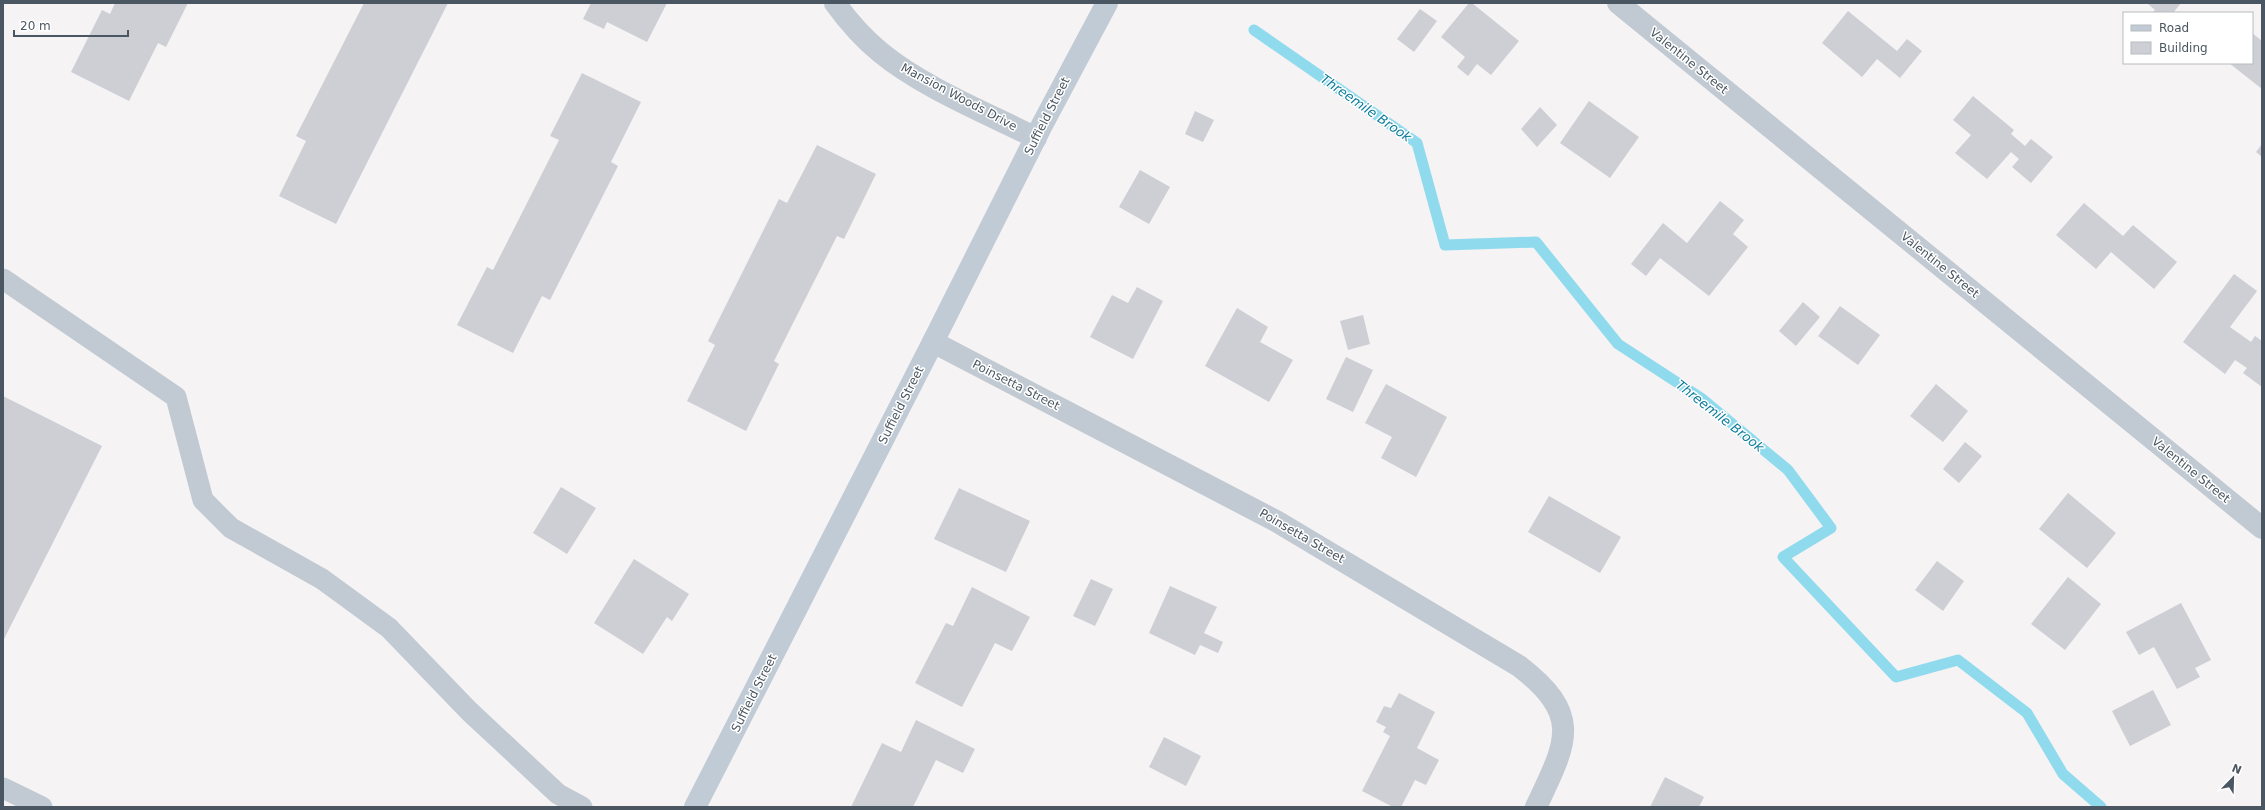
<svg xmlns="http://www.w3.org/2000/svg" width="2265" height="810" viewBox="0 0 2265 810" font-family="'DejaVu Sans',sans-serif">
<style>
.lines{fill:none;stroke-linecap:round;stroke-linejoin:round}
.stream{stroke:#90daee;stroke-width:11}
.building{fill:#cdcfd5}
.service{stroke:#c1cad2;stroke-width:21}
.minor{stroke:#c1cad2;stroke-width:22}
.secondary{stroke:#c1cbd6;stroke-width:22}
.labels{text-anchor:middle;dominant-baseline:central;stroke-width:3;stroke-linejoin:round;paint-order:stroke}
.street-label{font-size:12px;fill:#4a5661;stroke:#fff}
.water-label{font-size:13px;font-style:italic;fill:#0c7c9b;stroke:#fff}
</style>
<rect width="100%" height="100%" fill="#f5f3f3"/>
<g class="lines">
<path class="stream" d="M 1254,30 L 1417,143 L 1445,245 L 1536,242 L 1618,344 L 1701,398 L 1788,470 L 1831,528 L 1783,557 L 1896,677 L 1958,660 L 2027,713 L 2063,774 L 2101,807"/>
</g>
<path class="building" d="M 115,3 L 188,3 L 166,47 L 158,43 L 129,101 L 71,72 L 102,10 L 110,14 Z
M 364,3 L 448,3 L 336,224 L 279,196 L 306,141 L 296,136 Z
M 591,3 L 667,3 L 647,42 L 607,22 L 604,29 L 583,19 Z
M 1469,3 L 1472,3 L 1519,41 L 1491,75 L 1477,64 L 1468,76 L 1457,67 L 1465,57 L 1441,37 Z
M 2147,3 L 2181,3 L 2173,13 L 2152,13 L 2155,10 Z
M 1420,9 L 1437,21 L 1414,52 L 1397,39 Z
M 1848,11 L 1897,51 L 1907,39 L 1922,51 L 1900,78 L 1877,59 L 1862,77 L 1822,43 Z
M 2252,33 L 2262,41 L 2262,89 L 2229,63 L 2252,63 Z
M 582,73 L 641,102 L 611,162 L 618,166 L 550,300 L 542,296 L 513,353 L 457,325 L 487,267 L 493,270 L 559,140 L 550,136 Z
M 1973,96 L 2014,130 L 2011,134 L 2025,146 L 2031,139 L 2053,157 L 2031,183 L 2012,167 L 2019,159 L 2011,152 L 1987,179 L 1955,153 L 1971,135 L 1953,120 Z
M 1589,101 L 1639,137 L 1610,178 L 1560,143 Z
M 1540,107 L 1557,125 L 1537,147 L 1521,129 Z
M 1195,111 L 1214,120 L 1203,142 L 1185,134 Z
M 2262,144 L 2262,157 L 2256,152 Z
M 817,145 L 876,174 L 844,239 L 837,236 L 774,361 L 779,364 L 746,431 L 687,401 L 715,345 L 708,341 L 779,199 L 787,203 Z
M 1140,170 L 1170,187 L 1149,224 L 1119,207 Z
M 1720,201 L 1744,220 L 1733,234 L 1748,247 L 1709,296 L 1660,258 L 1646,276 L 1631,264 L 1663,223 L 1687,243 Z
M 2084,203 L 2123,236 L 2133,225 L 2177,262 L 2154,289 L 2111,252 L 2096,269 L 2056,235 Z
M 2234,274 L 2257,291 L 2230,327 L 2251,342 L 2255,336 L 2262,341 L 2262,387 L 2243,373 L 2247,368 L 2235,360 L 2225,374 L 2183,342 Z
M 1137,287 L 1163,301 L 1133,359 L 1090,337 L 1112,295 L 1128,303 Z
M 1803,302 L 1820,317 L 1796,346 L 1779,331 Z
M 1840,306 L 1880,335 L 1858,365 L 1818,336 Z
M 1237,308 L 1268,327 L 1260,342 L 1293,360 L 1269,402 L 1205,366 Z
M 1363,315 L 1370,344 L 1348,350 L 1340,321 Z
M 1346,357 L 1373,370 L 1353,412 L 1326,399 Z
M 1386,384 L 1447,417 L 1416,477 L 1381,458 L 1392,437 L 1365,423 Z
M 1936,384 L 1968,411 L 1943,442 L 1910,416 Z
M 3,396 L 102,446 L 3,641 Z
M 1965,442 L 1982,456 L 1959,483 L 1943,469 Z
M 561,487 L 596,508 L 567,554 L 533,533 Z
M 959,488 L 1030,521 L 1006,572 L 934,539 Z
M 2068,493 L 2116,533 L 2087,568 L 2039,529 Z
M 1549,496 L 1621,537 L 1600,573 L 1528,532 Z
M 634,559 L 689,594 L 672,621 L 667,617 L 643,654 L 594,623 Z
M 1937,561 L 1964,581 L 1943,611 L 1915,590 Z
M 2068,577 L 2101,604 L 2065,650 L 2031,624 Z
M 1091,579 L 1113,589 L 1095,626 L 1073,616 Z
M 1170,586 L 1217,607 L 1204,633 L 1223,642 L 1218,653 L 1200,645 L 1195,655 L 1149,633 Z
M 972,587 L 1030,617 L 1012,651 L 995,643 L 962,707 L 915,683 L 946,623 L 953,626 Z
M 2181,603 L 2211,660 L 2195,668 L 2200,677 L 2177,689 L 2154,647 L 2139,655 L 2126,632 Z
M 2153,690 L 2171,725 L 2130,746 L 2112,711 Z
M 1399,693 L 1435,712 L 1417,748 L 1439,760 L 1426,785 L 1415,780 L 1401,807 L 1393,807 L 1362,791 L 1390,736 L 1383,732 L 1386,727 L 1376,722 L 1384,706 L 1391,708 Z
M 916,720 L 975,749 L 963,773 L 936,760 L 913,807 L 851,807 L 882,743 L 901,752 Z
M 1164,737 L 1201,756 L 1186,786 L 1149,767 Z
M 1665,777 L 1704,797 L 1699,807 L 1650,807 Z"/>
<g class="lines">
<path class="service" d="M 3,279 L 176,397 L 203,500 L 231,528 L 322,579 L 389,628 L 469,711 L 558,794 L 582,807
M 3,788 L 42,807"/>
<path class="minor" d="M 835,3 C 848,21 863,38 880,52 C 922,87 987,113 1036,138
M 1618,3 L 2262,528
M 933,342 L 1276,521 L 1519,666 C 1584,716 1566,743 1536,807"/>
<path class="secondary" d="M 695,807 L 933,342 L 1042,125 L 1107,3"/>
</g>
<g class="labels">
<g class="street-label">
<text transform="translate(1689 61) rotate(39)">Valentine Street</text>
<text transform="translate(959 97) rotate(28)">Mansion Woods Drive</text>
<text transform="translate(1047 116) rotate(-63)">Suffield Street</text>
<text transform="translate(1940 265) rotate(39)">Valentine Street</text>
<text transform="translate(1016 385) rotate(27)">Poinsetta Street</text>
<text transform="translate(901 405) rotate(-63)">Suffield Street</text>
<text transform="translate(2191 470) rotate(39)">Valentine Street</text>
<text transform="translate(1302 536) rotate(30)">Poinsetta Street</text>
<text transform="translate(754 693) rotate(-63)">Suffield Street</text>
</g>
<g class="water-label">
<text transform="translate(1366 108) rotate(35)">Threemile Brook</text>
<text transform="translate(1720 416) rotate(38)">Threemile Brook</text>
</g>
</g>
<rect width="2265" height="810" fill="none" stroke="#4a5661" stroke-width="8"/>
<rect x="2123" y="12" width="130" height="52" fill="#ffffff" stroke="#b7bbc0"/>
<rect x="2131" y="25" width="20" height="6" fill="#c1cbd6" stroke="#b7bbc0"/>
<text x="2159" y="32" font-size="12" fill="#4a5661">Road</text>
<rect x="2131" y="42" width="20" height="12" fill="#cdcfd5" stroke="#b7bbc0"/>
<text x="2159" y="52" font-size="12" fill="#4a5661">Building</text>
<g transform="translate(2233 778) rotate(23)" stroke="#ffffff" stroke-width="3" paint-order="stroke">
<path d="M0-3L7 15L0 10L-7 15Z" fill="#4a5661"/>
<text y="-6" font-size="11" font-weight="bold" text-anchor="middle" fill="#4a5661">N</text>
</g>
<path d="M14 30v6h114v-6" fill="none" stroke="#4a5661" stroke-width="2"/>
<text x="20" y="30" font-size="12" fill="#4a5661" stroke="#ffffff" stroke-width="3" paint-order="stroke">20 m</text>
</svg>
